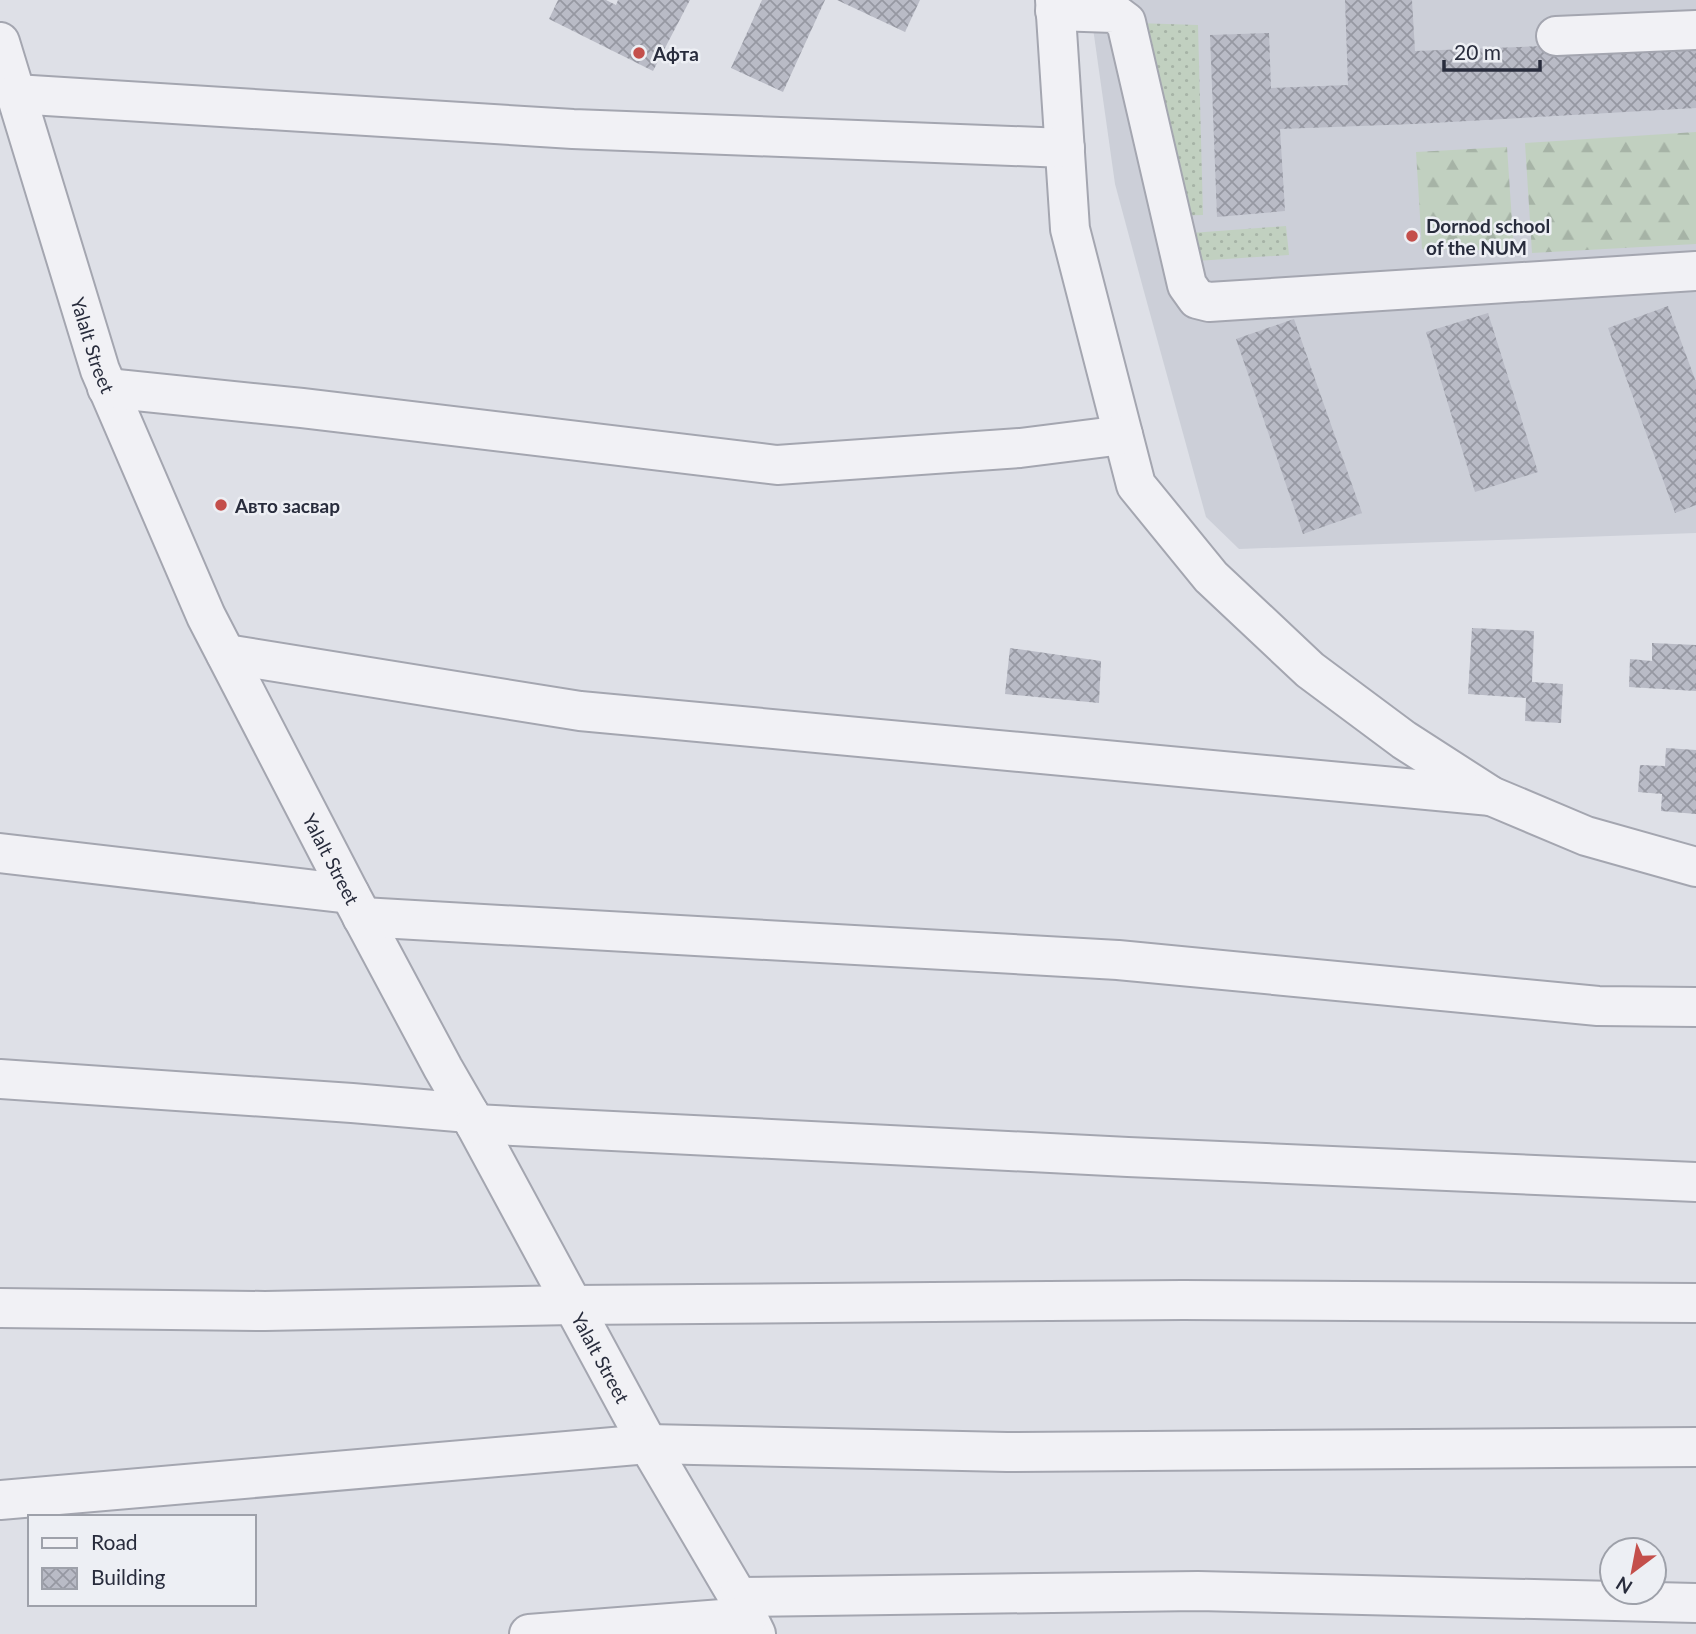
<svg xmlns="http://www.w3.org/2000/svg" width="1696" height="1634" viewBox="0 0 1696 1634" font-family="Lato,sans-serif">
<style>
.built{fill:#cccfd8}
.grass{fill:url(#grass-dots)}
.forest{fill:url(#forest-firs)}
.building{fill:url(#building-cross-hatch)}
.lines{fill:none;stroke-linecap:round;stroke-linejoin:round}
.minor-casing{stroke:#a4a6b0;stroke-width:42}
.minor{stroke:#f1f1f5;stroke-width:38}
.poi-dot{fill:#c44f4b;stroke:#edeff4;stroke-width:2.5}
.labels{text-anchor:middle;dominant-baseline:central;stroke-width:5;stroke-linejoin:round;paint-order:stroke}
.poi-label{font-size:19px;font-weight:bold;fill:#282c3c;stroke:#edeff4;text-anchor:start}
.street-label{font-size:19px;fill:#282c3c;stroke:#edeff4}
</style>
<defs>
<pattern id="grass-dots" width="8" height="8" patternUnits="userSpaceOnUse" patternTransform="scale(1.75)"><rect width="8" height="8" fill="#c1d0c0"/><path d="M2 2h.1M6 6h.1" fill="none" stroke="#a6b3a6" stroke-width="1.8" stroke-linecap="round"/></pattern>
<pattern id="forest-firs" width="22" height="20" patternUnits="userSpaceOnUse" patternTransform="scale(1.75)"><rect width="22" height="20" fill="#c1d0c0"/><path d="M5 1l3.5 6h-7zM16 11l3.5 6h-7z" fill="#a6b3a6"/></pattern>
<pattern id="building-cross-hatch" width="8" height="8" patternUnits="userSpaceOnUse" patternTransform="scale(1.75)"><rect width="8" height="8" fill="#b9bbc6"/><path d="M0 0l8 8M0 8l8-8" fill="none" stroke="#9698a2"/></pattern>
</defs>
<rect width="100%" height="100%" fill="#dee0e7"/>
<path class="built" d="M 1089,0 L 1696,0 L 1696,533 L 1239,549 L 1206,517 L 1143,288 L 1115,184 Z"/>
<path class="grass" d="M 1136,23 L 1198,25 L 1203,215 L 1173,216 Z
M 1286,226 L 1289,255 L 1196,261 L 1178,234 Z"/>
<path class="forest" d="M 1696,132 L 1696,244 L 1532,253 L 1525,143 Z
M 1507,147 L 1514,251 L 1422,249 L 1416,152 Z"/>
<path class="building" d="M 558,0 L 606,0 L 616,5 L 618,0 L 690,0 L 653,71 L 549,19 Z
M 762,0 L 825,0 L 783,92 L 731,68 Z
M 837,0 L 920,0 L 905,32 Z
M 1345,0 L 1412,0 L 1415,51 L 1696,40 L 1696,108 L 1414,124 L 1280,129 L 1285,211 L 1217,217 L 1210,35 L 1269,33 L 1271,88 L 1348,85 Z
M 1668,306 L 1696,382 L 1696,505 L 1675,513 L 1608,328 Z
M 1488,313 L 1538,472 L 1475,492 L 1426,332 Z
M 1294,319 L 1362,513 L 1303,534 L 1236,339 Z
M 1472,628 L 1534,631 L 1532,682 L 1563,684 L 1561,723 L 1525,721 L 1526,698 L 1468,694 Z
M 1652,643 L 1696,645 L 1696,691 L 1629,687 L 1630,659 L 1652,661 Z
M 1010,648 L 1101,661 L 1099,703 L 1005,694 Z
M 1666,748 L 1696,750 L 1696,814 L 1661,811 L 1662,794 L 1638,792 L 1640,765 L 1665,766 Z"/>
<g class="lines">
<defs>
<g id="minor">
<path d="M 1055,0 L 1070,229 L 1136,485 L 1211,577 L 1310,670 L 1404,740 L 1491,796 L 1586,836 L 1696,867"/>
<path d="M 1055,11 L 1114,13 L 1126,22 L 1187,285 L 1197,299 L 1209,302 L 1696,271"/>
<path d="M 1556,36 L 1696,30"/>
<path id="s1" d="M 0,42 L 100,370 L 206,616 L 350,894 L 443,1068 L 469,1113 L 648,1444 L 738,1597 L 756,1634"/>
<path d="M 15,94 L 573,129 L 1065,148"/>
<path d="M 107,388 L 302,408 L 777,465 L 1020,448 L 1123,435"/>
<path d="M 226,654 L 580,711 L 1491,796"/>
<path d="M 0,853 L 350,894"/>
<path d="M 362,917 L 1118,960 L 1598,1006 L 1696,1007"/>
<path d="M 0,1079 L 352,1103 L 469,1113"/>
<path d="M 475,1124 L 1128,1157 L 1696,1182"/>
<path d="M 0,1308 L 265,1311 L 573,1305 L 1183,1300 L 1696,1303"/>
<path d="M 0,1500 L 648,1444 L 1007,1452 L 1696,1447"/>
<path d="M 738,1597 L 1198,1591 L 1696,1603"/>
<path d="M 529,1634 L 748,1617"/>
</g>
</defs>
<use href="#minor" class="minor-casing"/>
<use href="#minor" class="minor"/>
</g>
<g class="poi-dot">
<circle cx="639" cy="53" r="7"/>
<circle cx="1412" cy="236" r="7"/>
<circle cx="221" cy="505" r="7"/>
</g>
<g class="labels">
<g class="poi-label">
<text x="653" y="53">Афта</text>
<text x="1426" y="225">Dornod school<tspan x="1426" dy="22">of the NUM</tspan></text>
<text x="235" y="505">Авто засвар</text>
</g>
<g class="street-label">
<text stroke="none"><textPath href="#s1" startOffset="317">Yalalt Street</textPath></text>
<text stroke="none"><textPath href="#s1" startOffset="884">Yalalt Street</textPath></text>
<text stroke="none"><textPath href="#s1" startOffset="1451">Yalalt Street</textPath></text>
</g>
</g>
<rect x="28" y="1515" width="228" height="91" fill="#edeff4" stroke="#9ea1aa" stroke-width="2"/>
<rect x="42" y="1538" width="35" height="10" fill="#f1f1f5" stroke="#9ea1aa" stroke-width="2"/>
<text x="91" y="1550" font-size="21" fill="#282c3c">Road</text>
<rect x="42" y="1568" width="35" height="21" fill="url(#building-cross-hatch)" stroke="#9ea1aa" stroke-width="2"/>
<text x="91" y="1585" font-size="21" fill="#282c3c">Building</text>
<g transform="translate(1633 1571) rotate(212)"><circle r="33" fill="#edeff4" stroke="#9ea1aa" stroke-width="2"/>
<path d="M0-5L12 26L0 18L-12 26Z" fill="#c44f4b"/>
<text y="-10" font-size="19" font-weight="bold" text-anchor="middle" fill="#282c3c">N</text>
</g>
<path d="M1444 60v10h96v-10" fill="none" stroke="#282c3c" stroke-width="3.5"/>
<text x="1454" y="60" font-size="21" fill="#282c3c" stroke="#edeff4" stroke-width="5" paint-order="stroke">20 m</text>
</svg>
